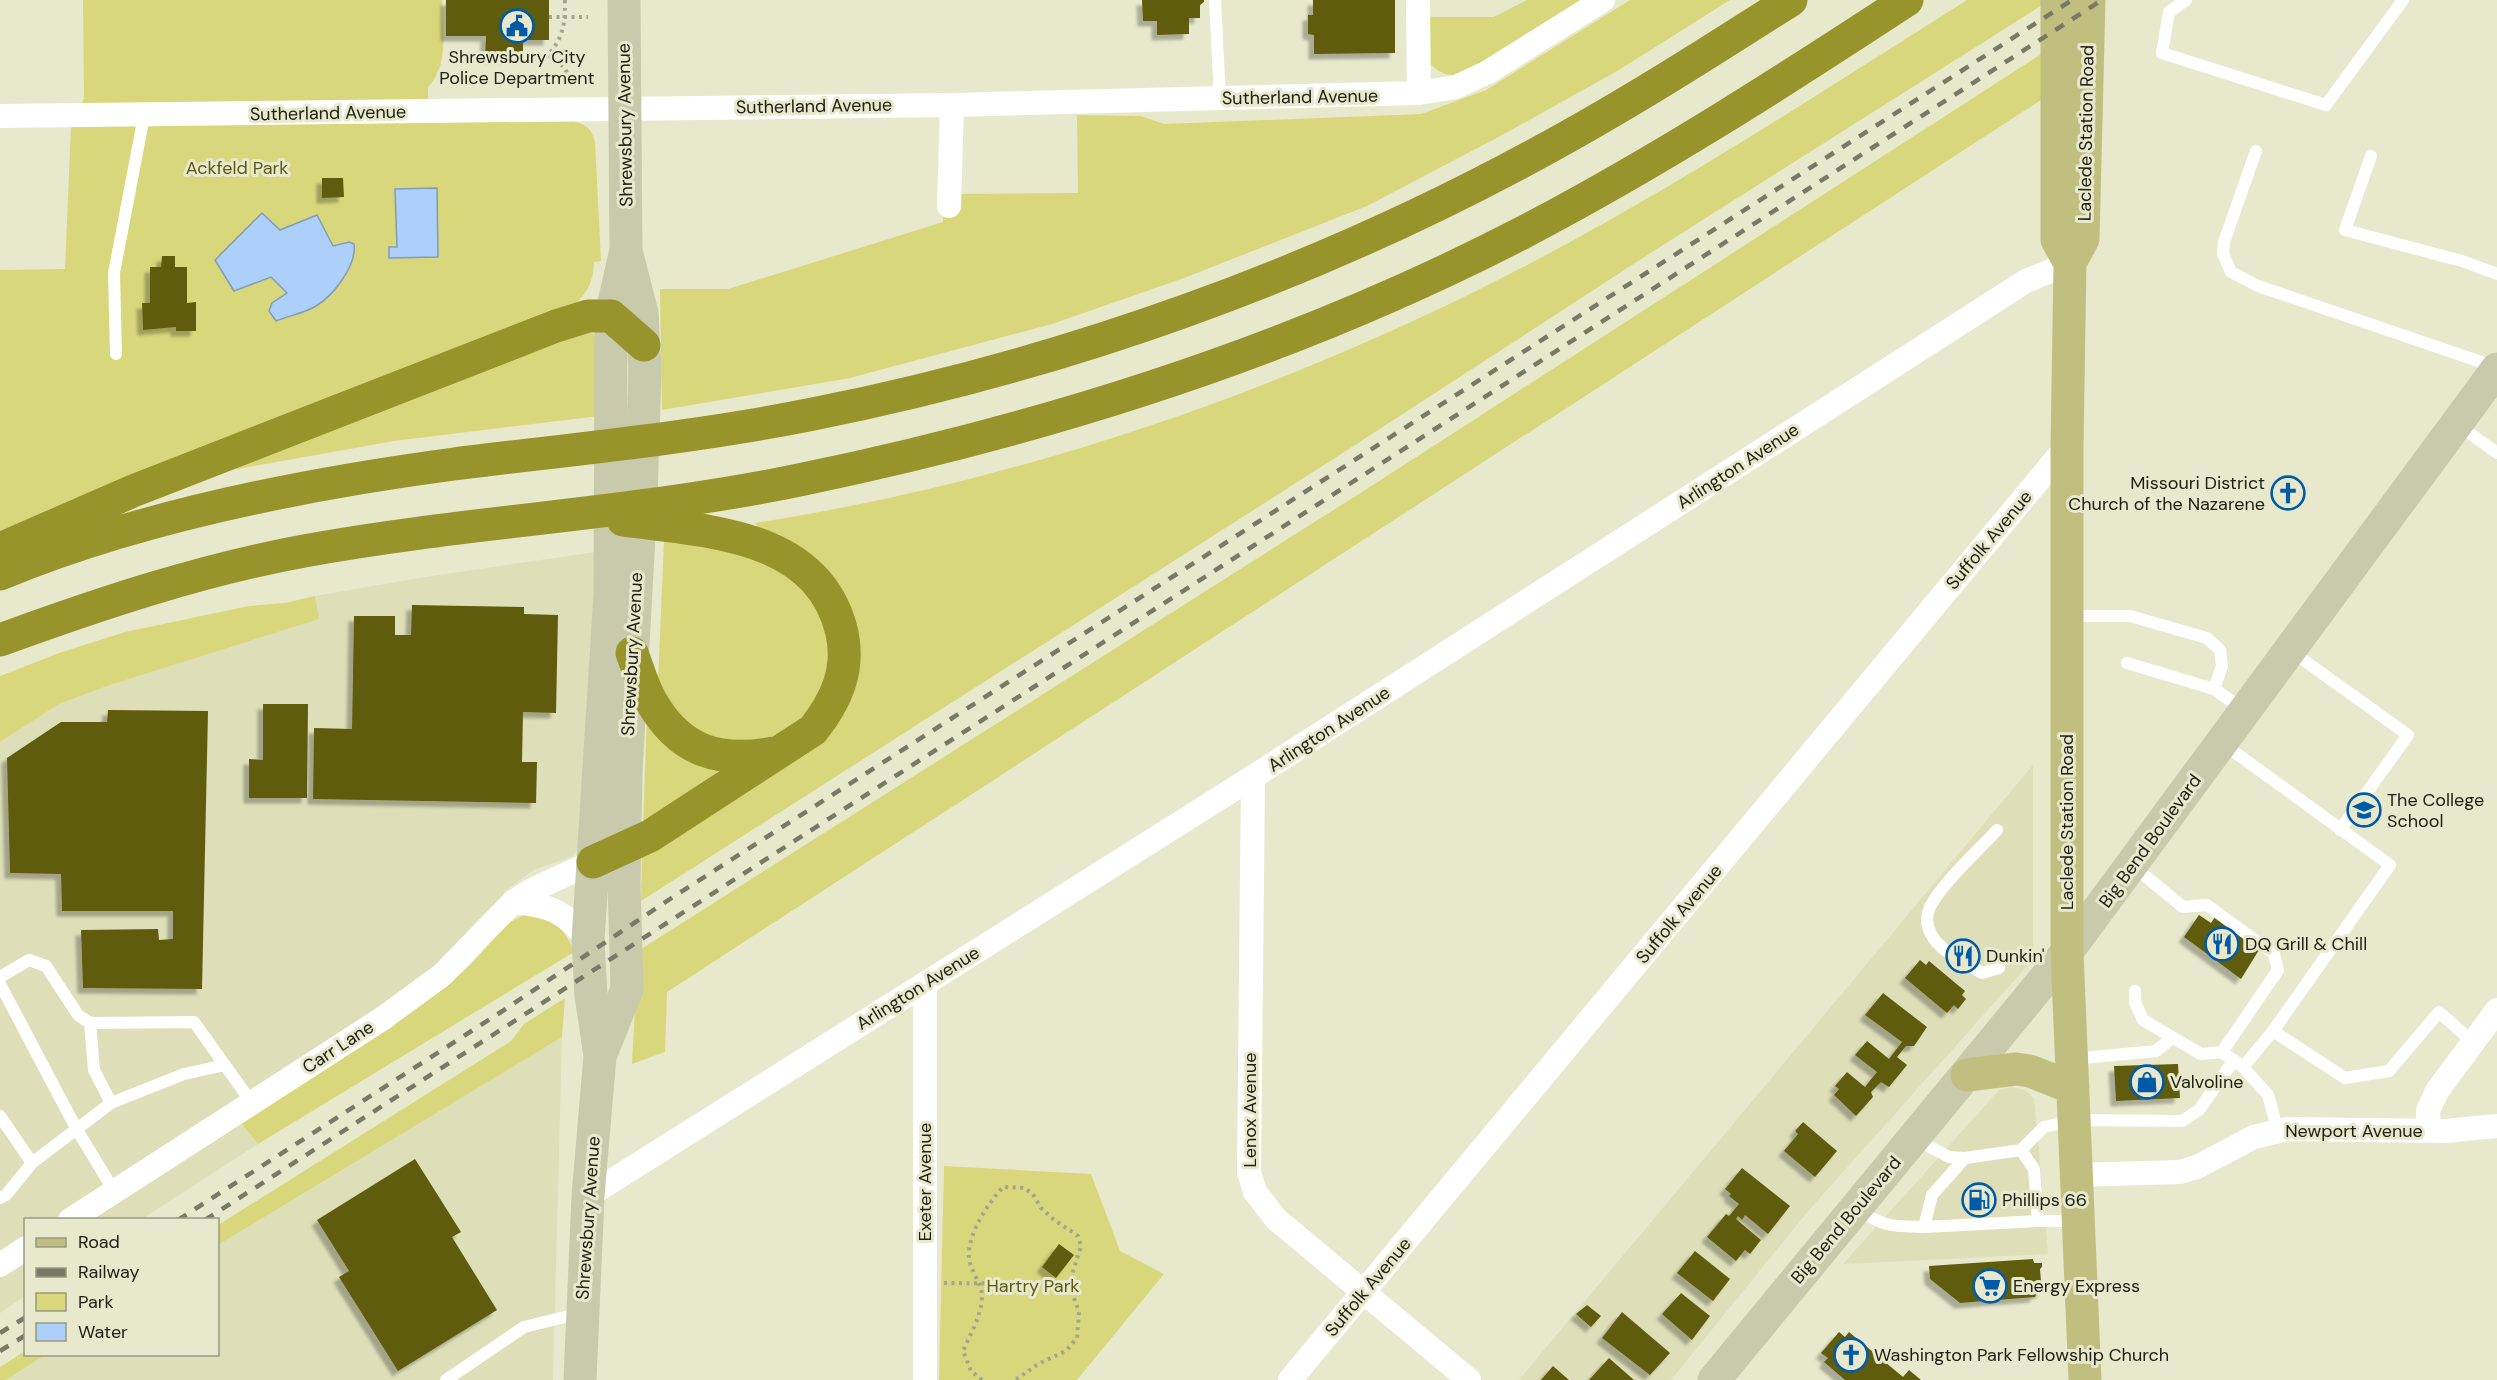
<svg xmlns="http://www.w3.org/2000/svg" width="2497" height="1380" viewBox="0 0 2497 1380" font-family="'DM Sans',sans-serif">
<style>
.built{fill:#dedeb9}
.green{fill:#d9d77c}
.water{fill:#add0fa;stroke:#839bb5;stroke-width:1.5}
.building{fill:#5f5c10;filter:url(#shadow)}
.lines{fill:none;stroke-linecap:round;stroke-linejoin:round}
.path{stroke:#a4a58e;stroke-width:4;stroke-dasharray:3 4.5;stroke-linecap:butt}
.service{stroke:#fff;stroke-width:12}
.minor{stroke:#fff;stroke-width:24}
.secondary{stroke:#c9c9ac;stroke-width:33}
.primary{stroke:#c1bf80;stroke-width:33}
.motorway{stroke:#97942c;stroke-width:33}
.rail{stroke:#787966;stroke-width:4.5;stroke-dasharray:10 10;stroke-linecap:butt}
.labels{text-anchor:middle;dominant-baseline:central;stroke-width:6;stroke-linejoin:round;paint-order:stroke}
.poi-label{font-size:18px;fill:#202015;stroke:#e8e9cc;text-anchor:start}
.street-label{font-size:18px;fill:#202015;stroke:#e8e9cc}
.park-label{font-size:18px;fill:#5b5914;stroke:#e8e9cc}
</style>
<defs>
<filter id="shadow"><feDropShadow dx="-5.5" dy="5.5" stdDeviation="1.5" flood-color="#0004"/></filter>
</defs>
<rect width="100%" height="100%" fill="#e8e9cc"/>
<path class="built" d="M 596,552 L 583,841 L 573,856 L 534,870 L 506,890 L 482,920 L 433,971 L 227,1105 L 258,1144 L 142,1219 L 26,1220 L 25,1296 L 0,1313 L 0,742 L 59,704 L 110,685 L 318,619 L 315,596 L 425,577 Z
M 2033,765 L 2033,953 L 2029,964 L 1809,1210 L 1671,1380 L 1519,1380 Z
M 562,1037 L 553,1380 L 6,1380 L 45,1355 L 218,1354 L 218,1245 Z
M 2012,1087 L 2025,1090 L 2034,1098 L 2048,1254 L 1843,1264 L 1999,1090 Z"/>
<path class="green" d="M 83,0 L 442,0 C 442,29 450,65 428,87 L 428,122 L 573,121 C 587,125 591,128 595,142 L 601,261 L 594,262 C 593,286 586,293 570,310 L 0,531 L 0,270 L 65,269 L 71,127 L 84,98 Z
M 1527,0 L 1584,0 C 1553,20 1489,68 1455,75 C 1445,76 1437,70 1430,64 L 1429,17 L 1494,17 Z
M 1630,0 L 1730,0 L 1619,70 L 1506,133 L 1367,206 L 1184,278 L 1052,324 L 850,378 L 662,410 L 660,289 L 728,289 L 943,222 L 944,194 L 1078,193 L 1077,115 L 1141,116 L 1164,124 L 1421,114 L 1486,90 Z
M 1967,0 L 2047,0 L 2047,2 L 1652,252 L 1335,458 L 641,901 L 642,851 L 813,743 L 857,665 L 755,523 C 1005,484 1251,402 1478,290 C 1648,206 1807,101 1967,0 Z
M 2043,53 L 2041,100 L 667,992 L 665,1052 L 632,1064 L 638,951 L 1376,483 Z
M 582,330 L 594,334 L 597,341 L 599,416 L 394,441 L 237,469 L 235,462 Z
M 710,539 L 777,565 L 818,602 L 829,633 L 832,664 L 809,716 L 784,734 L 729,747 L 676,721 L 658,682 L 664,540 Z
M 315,596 L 319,619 L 110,685 L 59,704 L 0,742 L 0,676 L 59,653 L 125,632 L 249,606 L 285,603 Z
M 647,713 L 726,766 L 643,828 Z
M 533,913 C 554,920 567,931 574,952 L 258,1144 L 239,1120 L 436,994 C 450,983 463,973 475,960 C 495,938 502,920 533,913 Z
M 565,998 L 562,1037 L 218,1245 L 218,1225 L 511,1041 L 524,1024 Z
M 944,1166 L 1091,1174 L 1120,1251 L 1164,1274 L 1077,1380 L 939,1380 Z
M 25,1351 L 26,1354 L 45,1355 L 6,1380 L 0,1380 L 0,1367 Z"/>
<path class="water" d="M 437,188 L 438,257 L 389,258 L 389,247 L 397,247 L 395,189 Z
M 262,213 L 280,230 L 317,215 L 333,246 L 349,242 L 354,244 C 357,265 334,295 316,306 C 305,313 288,316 276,321 L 269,311 L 272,303 L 287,293 L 271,277 L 234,291 L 215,260 Z"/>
<path class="building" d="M 446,0 L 549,0 L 549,40 L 523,40 L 523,58 L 485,58 L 486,36 L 446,36 Z
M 1142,0 L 1204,0 L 1204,2 L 1200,5 L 1200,18 L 1189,18 L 1189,34 L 1157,35 L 1157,21 L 1143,21 Z
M 1313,0 L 1395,0 L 1395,53 L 1314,54 L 1314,35 L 1308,34 L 1308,15 L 1313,15 Z
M 322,178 L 343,178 L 344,197 L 322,198 Z
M 162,256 L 175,256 L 175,267 L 187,267 L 187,303 L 196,302 L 196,331 L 176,331 L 176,327 L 143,330 L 142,303 L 150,303 L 150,267 L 161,267 Z
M 412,605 L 524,607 L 524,614 L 558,615 L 556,713 L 523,712 L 522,762 L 537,762 L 536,803 L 313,799 L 314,728 L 352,729 L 354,616 L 395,616 L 395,635 L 411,635 Z
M 263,704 L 308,704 L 307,798 L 249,798 L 249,759 L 263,760 Z
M 108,710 L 208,711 L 202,989 L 83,988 L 81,930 L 158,929 L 159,940 L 173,939 L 173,911 L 62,911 L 61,874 L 10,873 L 7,758 L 61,722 L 107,722 Z
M 2199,915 L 2211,923 L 2215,917 L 2259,950 L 2241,979 L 2184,937 Z
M 1920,960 L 1926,965 L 1929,961 L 1965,991 L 1962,995 L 1966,999 L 1958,1009 L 1954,1005 L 1947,1013 L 1905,978 Z
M 1883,993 L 1927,1027 L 1914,1046 L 1906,1046 L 1897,1057 L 1907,1065 L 1889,1087 L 1881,1082 L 1871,1092 L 1873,1097 L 1856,1116 L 1834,1095 L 1839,1089 L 1835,1086 L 1847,1072 L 1865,1087 L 1877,1072 L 1855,1055 L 1867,1041 L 1889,1059 L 1902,1042 L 1865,1015 Z
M 2178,1064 L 2180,1098 L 2116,1101 L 2114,1066 Z
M 1803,1122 L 1837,1151 L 1815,1177 L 1784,1151 L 1798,1134 L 1795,1131 Z
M 415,1159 L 461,1232 L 452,1237 L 497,1310 L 398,1371 L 339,1277 L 349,1271 L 317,1220 Z
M 1742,1168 L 1790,1206 L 1768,1234 L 1745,1215 L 1742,1220 L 1738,1216 L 1736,1219 L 1761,1240 L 1750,1254 L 1745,1250 L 1736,1261 L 1707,1237 L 1726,1214 L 1729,1216 L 1739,1204 L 1729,1196 L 1731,1194 L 1725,1189 Z
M 1059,1244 L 1074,1255 L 1056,1278 L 1042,1267 Z
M 1695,1251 L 1730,1279 L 1713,1301 L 1677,1273 Z
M 2033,1259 L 2034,1263 L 2042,1263 L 2042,1267 L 2040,1269 L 2042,1293 L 2037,1293 L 2035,1297 L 1960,1303 L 1930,1279 L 1929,1266 Z
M 1681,1293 L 1710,1316 L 1692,1340 L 1662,1314 Z
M 1587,1305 L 1601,1316 L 1591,1327 L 1576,1314 Z
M 1622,1312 L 1670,1353 L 1650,1375 L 1602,1338 Z
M 1839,1332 L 1845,1337 L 1849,1332 L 1903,1377 L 1909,1370 L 1921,1380 L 1845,1380 L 1824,1362 L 1828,1358 L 1821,1353 Z
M 1609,1358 L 1634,1380 L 1589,1380 Z
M 1553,1366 L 1569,1380 L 1541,1380 Z"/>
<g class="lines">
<path class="path" d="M 565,0 C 565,23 564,37 548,55 L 564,67 L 575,88
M 549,17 L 588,17
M 944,1283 L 1069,1284
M 982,1380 L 971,1371 L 963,1351 C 970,1334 981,1317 982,1298 C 983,1284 970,1271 969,1258 C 967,1234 988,1204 1003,1187 L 1025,1188 L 1034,1196 L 1041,1208 L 1053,1219 L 1078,1236 L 1081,1246 L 1069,1284 L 1079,1312 L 1077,1338 L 1066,1351 L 1040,1363 L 1015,1380"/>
<path class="service" d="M 1215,0 L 1220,99
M 2186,0 L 2169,12 L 2162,53 L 2326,105 L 2403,0
M 2256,151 L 2224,242 L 2223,254 L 2231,272 L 2258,286 L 2496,367
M 2371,156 L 2345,230 L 2462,261 L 2497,274
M 116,354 L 114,273 L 144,116
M 2458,425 L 2497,453
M 2068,616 L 2130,616 L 2207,638 L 2220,650 L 2222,666 L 2214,689
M 2291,651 L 2408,735 L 2340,830
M 2127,663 L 2214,689 L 2244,710
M 2222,743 L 2390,865 L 2273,1031 L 2345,1078 L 2389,1071 L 2439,1012 L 2474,1043
M 1997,830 C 1978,851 1942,883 1930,907 C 1926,916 1926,925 1931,934 C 1940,952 1965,962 1982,973 L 1999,968
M 2133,866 L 2183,907 L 2207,905 L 2274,954 L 2278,970 L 2222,1052
M 0,977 L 29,960 L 46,966 L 78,1015 L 90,1023 L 194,1022 L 252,1103
M 0,984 L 76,1128 L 114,1191
M 2135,991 L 2135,1002 L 2143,1020 L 2201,1054 L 2222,1052 L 2243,1067 L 2268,1095 L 2278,1131
M 90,1023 L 94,1070 L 111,1103
M 2073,1059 L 2156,1051 L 2172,1038
M 2243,1067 L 2273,1031
M 0,1116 L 32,1163
M 1915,1139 L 1949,1157 L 1965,1158 L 2021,1150 L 2034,1169 L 2038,1221 L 1924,1227 L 1932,1195 L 1965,1158
M 2021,1150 L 2044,1127 L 2074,1120 L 2182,1121 L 2199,1110 L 2234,1060
M 0,1198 L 6,1195 L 32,1163 L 111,1103 L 184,1074 L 225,1065
M 1858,1209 C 1884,1228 1894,1226 1924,1227
M 2038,1221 L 2078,1221
M 446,1380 L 524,1327 L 581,1313"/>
<path class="minor" d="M 1418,0 L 1419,93
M 0,116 L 952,105 L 1419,93 L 1456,87 L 1488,72 L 1603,0
M 949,206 L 952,105
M 1253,777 L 1249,1172 L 1255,1192 L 1276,1219 L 1469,1380
M 513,902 C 549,905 567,912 588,941
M 925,984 L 925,1380
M 2429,1131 L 2428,1111 L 2437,1091 L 2497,1010
M 2076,1175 L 2180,1172 L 2197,1167 L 2254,1137 L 2288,1129 L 2445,1131 L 2497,1126
M 588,1196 L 1253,777 L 2026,281 L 2070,263
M 70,1220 L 382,1019 L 442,975 L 513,902 L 530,891 L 593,862
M 0,1265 L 26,1248
M 1290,1380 L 2067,446"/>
<path class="secondary" d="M 601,1054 L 627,989 L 624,882 L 626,772 L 641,499 L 645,370 L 642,313 L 627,255
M 580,1380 L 588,1196 L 600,1056 L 591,995 L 588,941 L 610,595 L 611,316 L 626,250 L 624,0
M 1714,1380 L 2067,952 L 2497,369"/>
<path class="primary" d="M 2057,0 L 2057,240 L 2070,263
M 1967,1075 L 2016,1069 L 2030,1071 L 2073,1088
M 2085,1380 L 2067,952 L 2067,446 L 2070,263 L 2083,239 L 2089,0"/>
<path class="motorway" d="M 0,549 L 133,491 L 556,326 L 588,316 L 611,316 L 644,345
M 0,574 C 140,516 304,484 454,464 C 574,449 694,438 813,414 C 1065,364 1312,276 1538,153 C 1625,106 1708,53 1791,0
M 0,640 C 99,604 200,570 304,551 C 468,521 636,514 799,480 C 1051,428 1294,351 1522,233 C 1656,163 1782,82 1907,0
M 632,653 C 638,669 643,687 651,701 C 680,752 719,763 774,753
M 593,862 L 650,836 L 813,730 C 836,701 850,671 842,633 C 819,533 706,531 623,520"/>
<path class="rail" d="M 178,1220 L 501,1012 L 670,899 L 2072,0
M 205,1220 L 2102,0
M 0,1333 L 26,1317
M 0,1351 L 26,1335"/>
</g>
<defs>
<symbol id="civic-ring" viewBox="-11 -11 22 22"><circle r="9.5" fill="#e8e9cc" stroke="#005aa8" stroke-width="1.5"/><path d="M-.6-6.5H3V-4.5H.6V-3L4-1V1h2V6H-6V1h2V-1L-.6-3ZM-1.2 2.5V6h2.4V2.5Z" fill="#005aa8"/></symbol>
<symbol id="church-ring" viewBox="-11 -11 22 22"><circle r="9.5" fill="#e8e9cc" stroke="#005aa8" stroke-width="1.5"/><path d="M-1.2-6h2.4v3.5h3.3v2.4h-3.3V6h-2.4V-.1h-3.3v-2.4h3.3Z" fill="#005aa8"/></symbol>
<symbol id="school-ring" viewBox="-11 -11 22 22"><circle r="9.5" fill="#e8e9cc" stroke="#005aa8" stroke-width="1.5"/><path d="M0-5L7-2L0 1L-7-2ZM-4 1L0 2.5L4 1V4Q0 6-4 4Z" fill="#005aa8"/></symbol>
<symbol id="restaurant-ring" viewBox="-11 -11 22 22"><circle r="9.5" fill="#e8e9cc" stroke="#005aa8" stroke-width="1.5"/><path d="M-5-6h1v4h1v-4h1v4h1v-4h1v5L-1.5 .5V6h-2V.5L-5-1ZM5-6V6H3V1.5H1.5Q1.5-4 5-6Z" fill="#005aa8"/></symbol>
<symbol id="shop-ring" viewBox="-11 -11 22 22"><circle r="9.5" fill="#e8e9cc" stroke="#005aa8" stroke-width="1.5"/><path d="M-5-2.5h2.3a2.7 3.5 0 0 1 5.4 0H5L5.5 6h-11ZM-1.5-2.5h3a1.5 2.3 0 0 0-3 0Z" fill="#005aa8"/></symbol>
<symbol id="fuel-ring" viewBox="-11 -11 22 22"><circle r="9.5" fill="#e8e9cc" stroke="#005aa8" stroke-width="1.5"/><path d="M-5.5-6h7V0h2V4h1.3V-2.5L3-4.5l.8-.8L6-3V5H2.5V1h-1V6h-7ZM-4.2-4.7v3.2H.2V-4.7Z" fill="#005aa8"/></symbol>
<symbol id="supermarket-ring" viewBox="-11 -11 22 22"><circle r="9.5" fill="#e8e9cc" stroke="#005aa8" stroke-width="1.5"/><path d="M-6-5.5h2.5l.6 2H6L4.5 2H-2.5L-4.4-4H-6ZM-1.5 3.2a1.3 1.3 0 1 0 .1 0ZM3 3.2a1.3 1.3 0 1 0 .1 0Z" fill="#005aa8"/></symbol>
</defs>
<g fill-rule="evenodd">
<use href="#civic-ring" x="498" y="7" width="38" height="38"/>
<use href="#church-ring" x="2269" y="474" width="38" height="38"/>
<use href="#school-ring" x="2345" y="791" width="38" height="38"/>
<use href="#restaurant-ring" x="2203" y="925" width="38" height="38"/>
<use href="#restaurant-ring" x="1944" y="937" width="38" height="38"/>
<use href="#shop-ring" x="2128" y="1063" width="38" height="38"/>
<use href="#fuel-ring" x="1960" y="1181" width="38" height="38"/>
<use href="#supermarket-ring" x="1971" y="1267" width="38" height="38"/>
<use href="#church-ring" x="1832" y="1336" width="38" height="38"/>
</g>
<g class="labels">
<g class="poi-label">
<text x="517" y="57" text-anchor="middle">Shrewsbury City<tspan x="517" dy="21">Police Department</tspan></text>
<text x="2265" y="483" text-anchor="end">Missouri District<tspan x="2265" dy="21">Church of the Nazarene</tspan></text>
<text x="2387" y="800">The College<tspan x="2387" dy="21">School</tspan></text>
<text x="2245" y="944">DQ Grill &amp; Chill</text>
<text x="1986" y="956">Dunkin'</text>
<text x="2170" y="1082">Valvoline</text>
<text x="2002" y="1200">Phillips 66</text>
<text x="2013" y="1286">Energy Express</text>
<text x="1874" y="1355">Washington Park Fellowship Church</text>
</g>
<g class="street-label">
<text transform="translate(1300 97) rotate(-1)">Sutherland Avenue</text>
<text transform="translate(814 106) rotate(-1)">Sutherland Avenue</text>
<text transform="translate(328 113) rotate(-1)">Sutherland Avenue</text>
<text transform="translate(625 125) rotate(-91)">Shrewsbury Avenue</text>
<text transform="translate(2086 133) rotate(-89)">Laclede Station Road</text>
<text transform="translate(1738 466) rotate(-33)">Arlington Avenue</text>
<text transform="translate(1989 540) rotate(-50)">Suffolk Avenue</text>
<text transform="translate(632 654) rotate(-87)">Shrewsbury Avenue</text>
<text transform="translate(1329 729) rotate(-33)">Arlington Avenue</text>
<text transform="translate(2067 822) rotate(-90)">Laclede Station Road</text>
<text transform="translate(2150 841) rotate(-54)">Big Bend Boulevard</text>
<text transform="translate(1679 914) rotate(-50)">Suffolk Avenue</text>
<text transform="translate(918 988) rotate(-32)">Arlington Avenue</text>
<text transform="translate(338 1047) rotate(-33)">Carr Lane</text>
<text transform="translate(1250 1110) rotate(-90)">Lenox Avenue</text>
<text x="2354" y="1131">Newport Avenue</text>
<text transform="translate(925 1182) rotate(-90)">Exeter Avenue</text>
<text transform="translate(588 1218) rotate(-86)">Shrewsbury Avenue</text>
<text transform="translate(1846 1220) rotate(-50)">Big Bend Boulevard</text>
<text transform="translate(1368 1287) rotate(-50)">Suffolk Avenue</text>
</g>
<g class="park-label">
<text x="237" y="168">Ackfeld Park</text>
<text x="1033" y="1286">Hartry Park</text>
</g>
</g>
<rect x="24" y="1218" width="195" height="138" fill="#e8e9cc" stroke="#989983" stroke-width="1.5"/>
<rect x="36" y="1238" width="30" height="9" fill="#c1bf80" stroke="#989983" stroke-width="1.5"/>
<text x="78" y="1248" font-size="18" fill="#202015">Road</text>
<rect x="36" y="1268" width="30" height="9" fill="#787966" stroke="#989983" stroke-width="1.5"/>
<text x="78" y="1278" font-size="18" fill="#202015">Railway</text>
<rect x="36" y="1293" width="30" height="18" fill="#d9d77c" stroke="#989983" stroke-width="1.5"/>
<text x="78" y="1308" font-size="18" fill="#202015">Park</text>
<rect x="36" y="1323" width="30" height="18" fill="#add0fa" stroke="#989983" stroke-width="1.5"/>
<text x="78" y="1338" font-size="18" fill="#202015">Water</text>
</svg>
